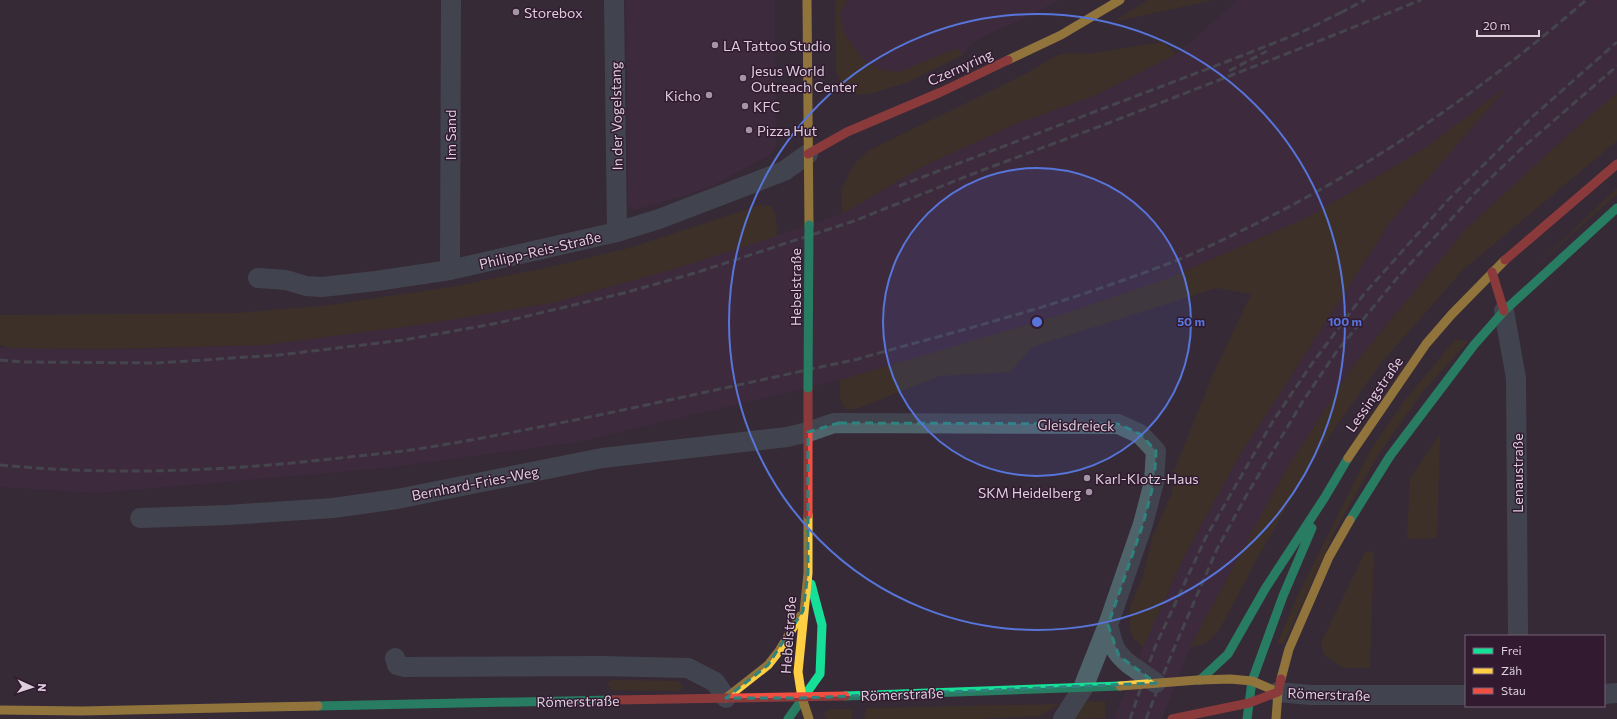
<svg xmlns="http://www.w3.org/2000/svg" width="1617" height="719" viewBox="0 0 1617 719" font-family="Commissioner,sans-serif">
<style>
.built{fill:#452a44}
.green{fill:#463819}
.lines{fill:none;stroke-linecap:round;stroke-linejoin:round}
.street{stroke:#4f646a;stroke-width:20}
.fast{stroke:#16e098;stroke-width:9}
.slow{stroke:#ffcf43;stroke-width:9}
.jam{stroke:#f24e42;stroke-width:9}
.rail{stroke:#58666c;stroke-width:3;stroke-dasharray:8 4;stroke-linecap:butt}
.street-bridge{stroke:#4f646a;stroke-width:20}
.fast-bridge{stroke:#16e098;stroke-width:9}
.slow-bridge{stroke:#ffcf43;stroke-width:9}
.marked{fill:none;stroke:#2e837f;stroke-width:3;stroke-dasharray:8 5;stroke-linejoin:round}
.ring{fill:none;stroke:#5775da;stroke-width:2}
.poi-dot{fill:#a395a3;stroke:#321a31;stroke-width:1.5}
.labels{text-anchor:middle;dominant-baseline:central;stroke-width:3;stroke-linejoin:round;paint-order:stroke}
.poi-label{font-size:14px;fill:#decfdd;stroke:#321a31;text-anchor:start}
.street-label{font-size:14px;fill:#decfdd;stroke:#321a31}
.centre{fill:#5775da;stroke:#321a31;stroke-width:2}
.ring-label{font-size:12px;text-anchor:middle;font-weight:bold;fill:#5775da;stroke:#321a31;stroke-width:3;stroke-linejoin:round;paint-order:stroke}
</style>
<rect width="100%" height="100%" fill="#362a36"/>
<path class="built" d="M 626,0 L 775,0 L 776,148 L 771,154 L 709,188 L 636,210 L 628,206 Z
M 835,0 L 1061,0 L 973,42 L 963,55 L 906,83 L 869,94 L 859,95 L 850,92 L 841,83 L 836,71 Z
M 1238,0 L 1617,0 L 1617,93 L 1567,136 L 1466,229 L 1352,367 L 1283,475 L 1190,647 L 1162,719 L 1114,719 L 1143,647 L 1184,557 L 1237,460 L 1390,222 L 1506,88 L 1422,150 L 1310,216 L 1169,278 L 1063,314 L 840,380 L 579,442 L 386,468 L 97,493 L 0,487 L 0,348 L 108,350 L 265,345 L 418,325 L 552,303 L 673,269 L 842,214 L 922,167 L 1015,124 L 1096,95 L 1176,54 Z"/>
<path class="green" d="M 835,0 L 847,0 L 840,13 L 843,32 L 865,62 L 882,70 L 899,72 L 957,48 L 963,55 L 906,83 L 869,94 L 859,95 L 850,92 L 841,83 L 836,71 Z
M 1148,0 L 1214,0 L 1113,22 Z
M 1163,42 L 1176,54 L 1096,95 L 1015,124 L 922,167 L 842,214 L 842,188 L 855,163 L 868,151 L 1025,74 L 1060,54 L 1093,53 Z
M 1508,86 L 1390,222 L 1237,460 L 1184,557 L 1143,647 L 1133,638 L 1130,628 L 1130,607 L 1142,579 L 1153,536 L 1172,492 L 1174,471 L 1214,372 L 1251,294 L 1216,288 L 1032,347 L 1010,372 L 940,376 L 856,409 L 845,409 L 840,398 L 840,380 L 1063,314 L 1169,278 L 1310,216 L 1422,150 Z
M 1617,93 L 1617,141 L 1464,269 L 1381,363 L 1318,452 L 1262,550 L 1218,632 L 1205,644 L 1190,647 L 1283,475 L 1352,367 L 1466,229 L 1567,136 Z
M 1617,188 L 1617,194 L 1533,269 Z
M 760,205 L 771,206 L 776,215 L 777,236 L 674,269 L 552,303 L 418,325 L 264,345 L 108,349 L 8,348 L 0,345 L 0,315 L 238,313 L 329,305 L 456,286 L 554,266 L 629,248 Z
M 1455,340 L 1468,341 L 1422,393 L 1378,455 L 1336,529 L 1284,644 L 1277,644 L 1297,597 L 1371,449 L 1405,400 Z
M 1440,434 L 1437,538 L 1407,539 L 1410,478 Z
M 1374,551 L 1370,668 L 1343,668 L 1324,655 L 1321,643 L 1365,552 Z
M 611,680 L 678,681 L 683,687 L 680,691 L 611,690 L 608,684 Z
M 1105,701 L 1105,718 L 1072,719 L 1081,702 Z
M 1060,704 L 1040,716 L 976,719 L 864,719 L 866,708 Z
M 829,709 L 853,709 L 852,719 L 826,719 L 823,714 Z"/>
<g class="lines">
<path class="street" d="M 614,0 L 617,232
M 450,270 L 451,0
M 258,278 L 286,280 L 306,286 L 322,287 L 376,281 L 450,270 L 617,232 L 659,219 L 784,171 L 808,154
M 1504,311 L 1516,378 L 1518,636
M 140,518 L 228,515 L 333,508 L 397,499 L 602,458 L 787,437 L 808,432 L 834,423 L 1118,424 L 1140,434 L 1156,451 L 1154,482 L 1143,524 L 1108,625 L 1083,688 L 1063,719
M 1108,625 C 1113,644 1113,651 1129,664
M 395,658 L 397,665 L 405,667 L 600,666 L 688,668 L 715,682 L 726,698
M 1278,692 L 1311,695 L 1466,695
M 1604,694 L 1617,693"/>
<path class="fast" d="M 1350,520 L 1390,456 L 1474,345 L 1504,311 L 1617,208
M 1198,680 L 1200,680 L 1228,654 L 1265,589 L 1325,497 L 1348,458
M 845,696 L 1120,686
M 318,706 L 614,700
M 788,719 L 820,674 L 822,625 L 811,584
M 1247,719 L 1252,681 L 1283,596 L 1312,528"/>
<path class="slow" d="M 807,0 L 809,225
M 1008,60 L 1061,35 L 1120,0
M 1348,458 L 1426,344 L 1452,314 L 1505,260
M 808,515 L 808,573 L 798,672 L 802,698 L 809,719
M 1281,679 L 1289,649 L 1329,557 L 1350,520
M 1200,680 L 1230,679 L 1252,681 L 1278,692 L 1276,719
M 726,698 L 768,665 L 779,651 L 800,616
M 0,710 L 82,711 L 318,706"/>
<path class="jam" d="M 808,154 L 847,132 L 941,92 L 1008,60
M 1505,260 L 1617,164
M 1492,272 L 1504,311
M 808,388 L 808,515
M 614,700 L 845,696
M 1172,719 L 1249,703 L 1278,692 L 1281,679"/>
<path class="rail" d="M 1340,13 L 1365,0
M 1229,71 L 1267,51
M 899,186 L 1231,60 L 1302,32 L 1344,11
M 0,360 L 24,362 L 157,363 L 279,355 L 404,340 L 498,323 L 624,293 L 695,273 L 854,221 L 975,173 L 1106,124 L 1304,47 L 1421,0
M 0,465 C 113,476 227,471 340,458 C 366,455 392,453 418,449 C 566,425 712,390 858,359 C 906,345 954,333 1001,319 C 1055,304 1109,286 1162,266 C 1189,256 1215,244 1241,231 C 1366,171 1482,91 1586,0
M 1130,719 L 1155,647 L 1206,537 L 1273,421 L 1311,365 L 1364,294 L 1448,200 L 1531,118 L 1617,42
M 1146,719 L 1172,653 L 1217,549 L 1246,496 L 1303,401 L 1337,351 L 1398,277 L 1476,192 L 1521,149 L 1617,66"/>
<path class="street-bridge" d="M 1129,664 L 1156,683"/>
<path class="fast-bridge" d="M 808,388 L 809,225"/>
<path class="slow-bridge" d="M 1120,686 L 1198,680"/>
</g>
<path d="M0 0H1617V719H0ZM 839,423 L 1118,424 L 1140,434 L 1156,451 L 1154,482 L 1143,524 L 1108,625 L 1119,656 L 1156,683 L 802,698 L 726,698 L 768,665 L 803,611 L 808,573 L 808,432 Z" fill="#362a36" fill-opacity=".55" fill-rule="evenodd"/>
<path class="marked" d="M 839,423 L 1118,424 L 1140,434 L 1156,451 L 1154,482 L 1143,524 L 1108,625 L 1119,656 L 1156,683 L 802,698 L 726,698 L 768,665 L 803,611 L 808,573 L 808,432 Z"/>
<circle cx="1037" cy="322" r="154" fill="#5775da" fill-opacity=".12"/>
<g class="ring">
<circle cx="1037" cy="322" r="154"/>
<circle cx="1037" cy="322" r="308"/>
</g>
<g class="poi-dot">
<circle cx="516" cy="12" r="4"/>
<circle cx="715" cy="45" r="4"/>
<circle cx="743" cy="78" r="4"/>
<circle cx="709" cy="95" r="4"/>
<circle cx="745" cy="106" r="4"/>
<circle cx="749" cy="130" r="4"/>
<circle cx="1087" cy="478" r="4"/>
<circle cx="1089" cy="492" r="4"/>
</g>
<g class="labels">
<g class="poi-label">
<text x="524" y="12">Storebox</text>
<text x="723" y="45">LA Tattoo Studio</text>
<text x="751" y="70">Jesus World<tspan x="751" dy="16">Outreach Center</tspan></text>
<text x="701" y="95" text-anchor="end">Kicho</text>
<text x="753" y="106">KFC</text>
<text x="757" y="130">Pizza Hut</text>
<text x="1095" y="478">Karl-Klotz-Haus</text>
<text x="1081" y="492" text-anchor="end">SKM Heidelberg</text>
</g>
<g class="street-label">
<text transform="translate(960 67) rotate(-24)">Czernyring</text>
<text transform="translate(616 116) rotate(-91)">In der Vogelstang</text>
<text transform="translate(450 135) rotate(-90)">Im Sand</text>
<text transform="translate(540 250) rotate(-13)">Philipp-Reis-Straße</text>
<text transform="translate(795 287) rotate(-90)">Hebelstraße</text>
<text transform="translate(1374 394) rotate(-55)">Lessingstraße</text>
<text transform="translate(1076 425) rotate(1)">Gleisdreieck</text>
<text transform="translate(1517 473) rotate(-90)">Lenaustraße</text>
<text transform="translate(475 483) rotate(-11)">Bernhard-Fries-Weg</text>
<text transform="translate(788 635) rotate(-86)">Hebelstraße</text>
<text transform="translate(902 694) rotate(-2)">Römerstraße</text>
<text transform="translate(1329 694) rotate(2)">Römerstraße</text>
<text transform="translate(578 701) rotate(-1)">Römerstraße</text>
</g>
</g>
<circle cx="1037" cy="322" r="6" class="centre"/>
<g class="ring-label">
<text x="1191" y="326">50 m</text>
<text x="1345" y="326">100 m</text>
</g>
<rect x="1465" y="635" width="140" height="72" fill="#321a31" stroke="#776276"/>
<rect x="1473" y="648" width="20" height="6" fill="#16e098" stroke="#776276"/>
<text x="1501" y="655" font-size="12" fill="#decfdd">Frei</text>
<rect x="1473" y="668" width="20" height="6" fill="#ffcf43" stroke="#776276"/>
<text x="1501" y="675" font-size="12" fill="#decfdd">Zäh</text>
<rect x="1473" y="688" width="20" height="6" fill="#f24e42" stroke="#776276"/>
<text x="1501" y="695" font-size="12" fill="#decfdd">Stau</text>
<g transform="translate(32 687) rotate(93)" stroke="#321a31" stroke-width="3" paint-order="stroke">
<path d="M0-3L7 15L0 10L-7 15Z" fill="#decfdd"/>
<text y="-6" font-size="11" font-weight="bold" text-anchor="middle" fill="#decfdd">N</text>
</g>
<path d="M1477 30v6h62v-6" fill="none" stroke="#decfdd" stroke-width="2"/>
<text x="1483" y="30" font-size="12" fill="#decfdd" stroke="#321a31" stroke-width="3" paint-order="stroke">20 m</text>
</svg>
